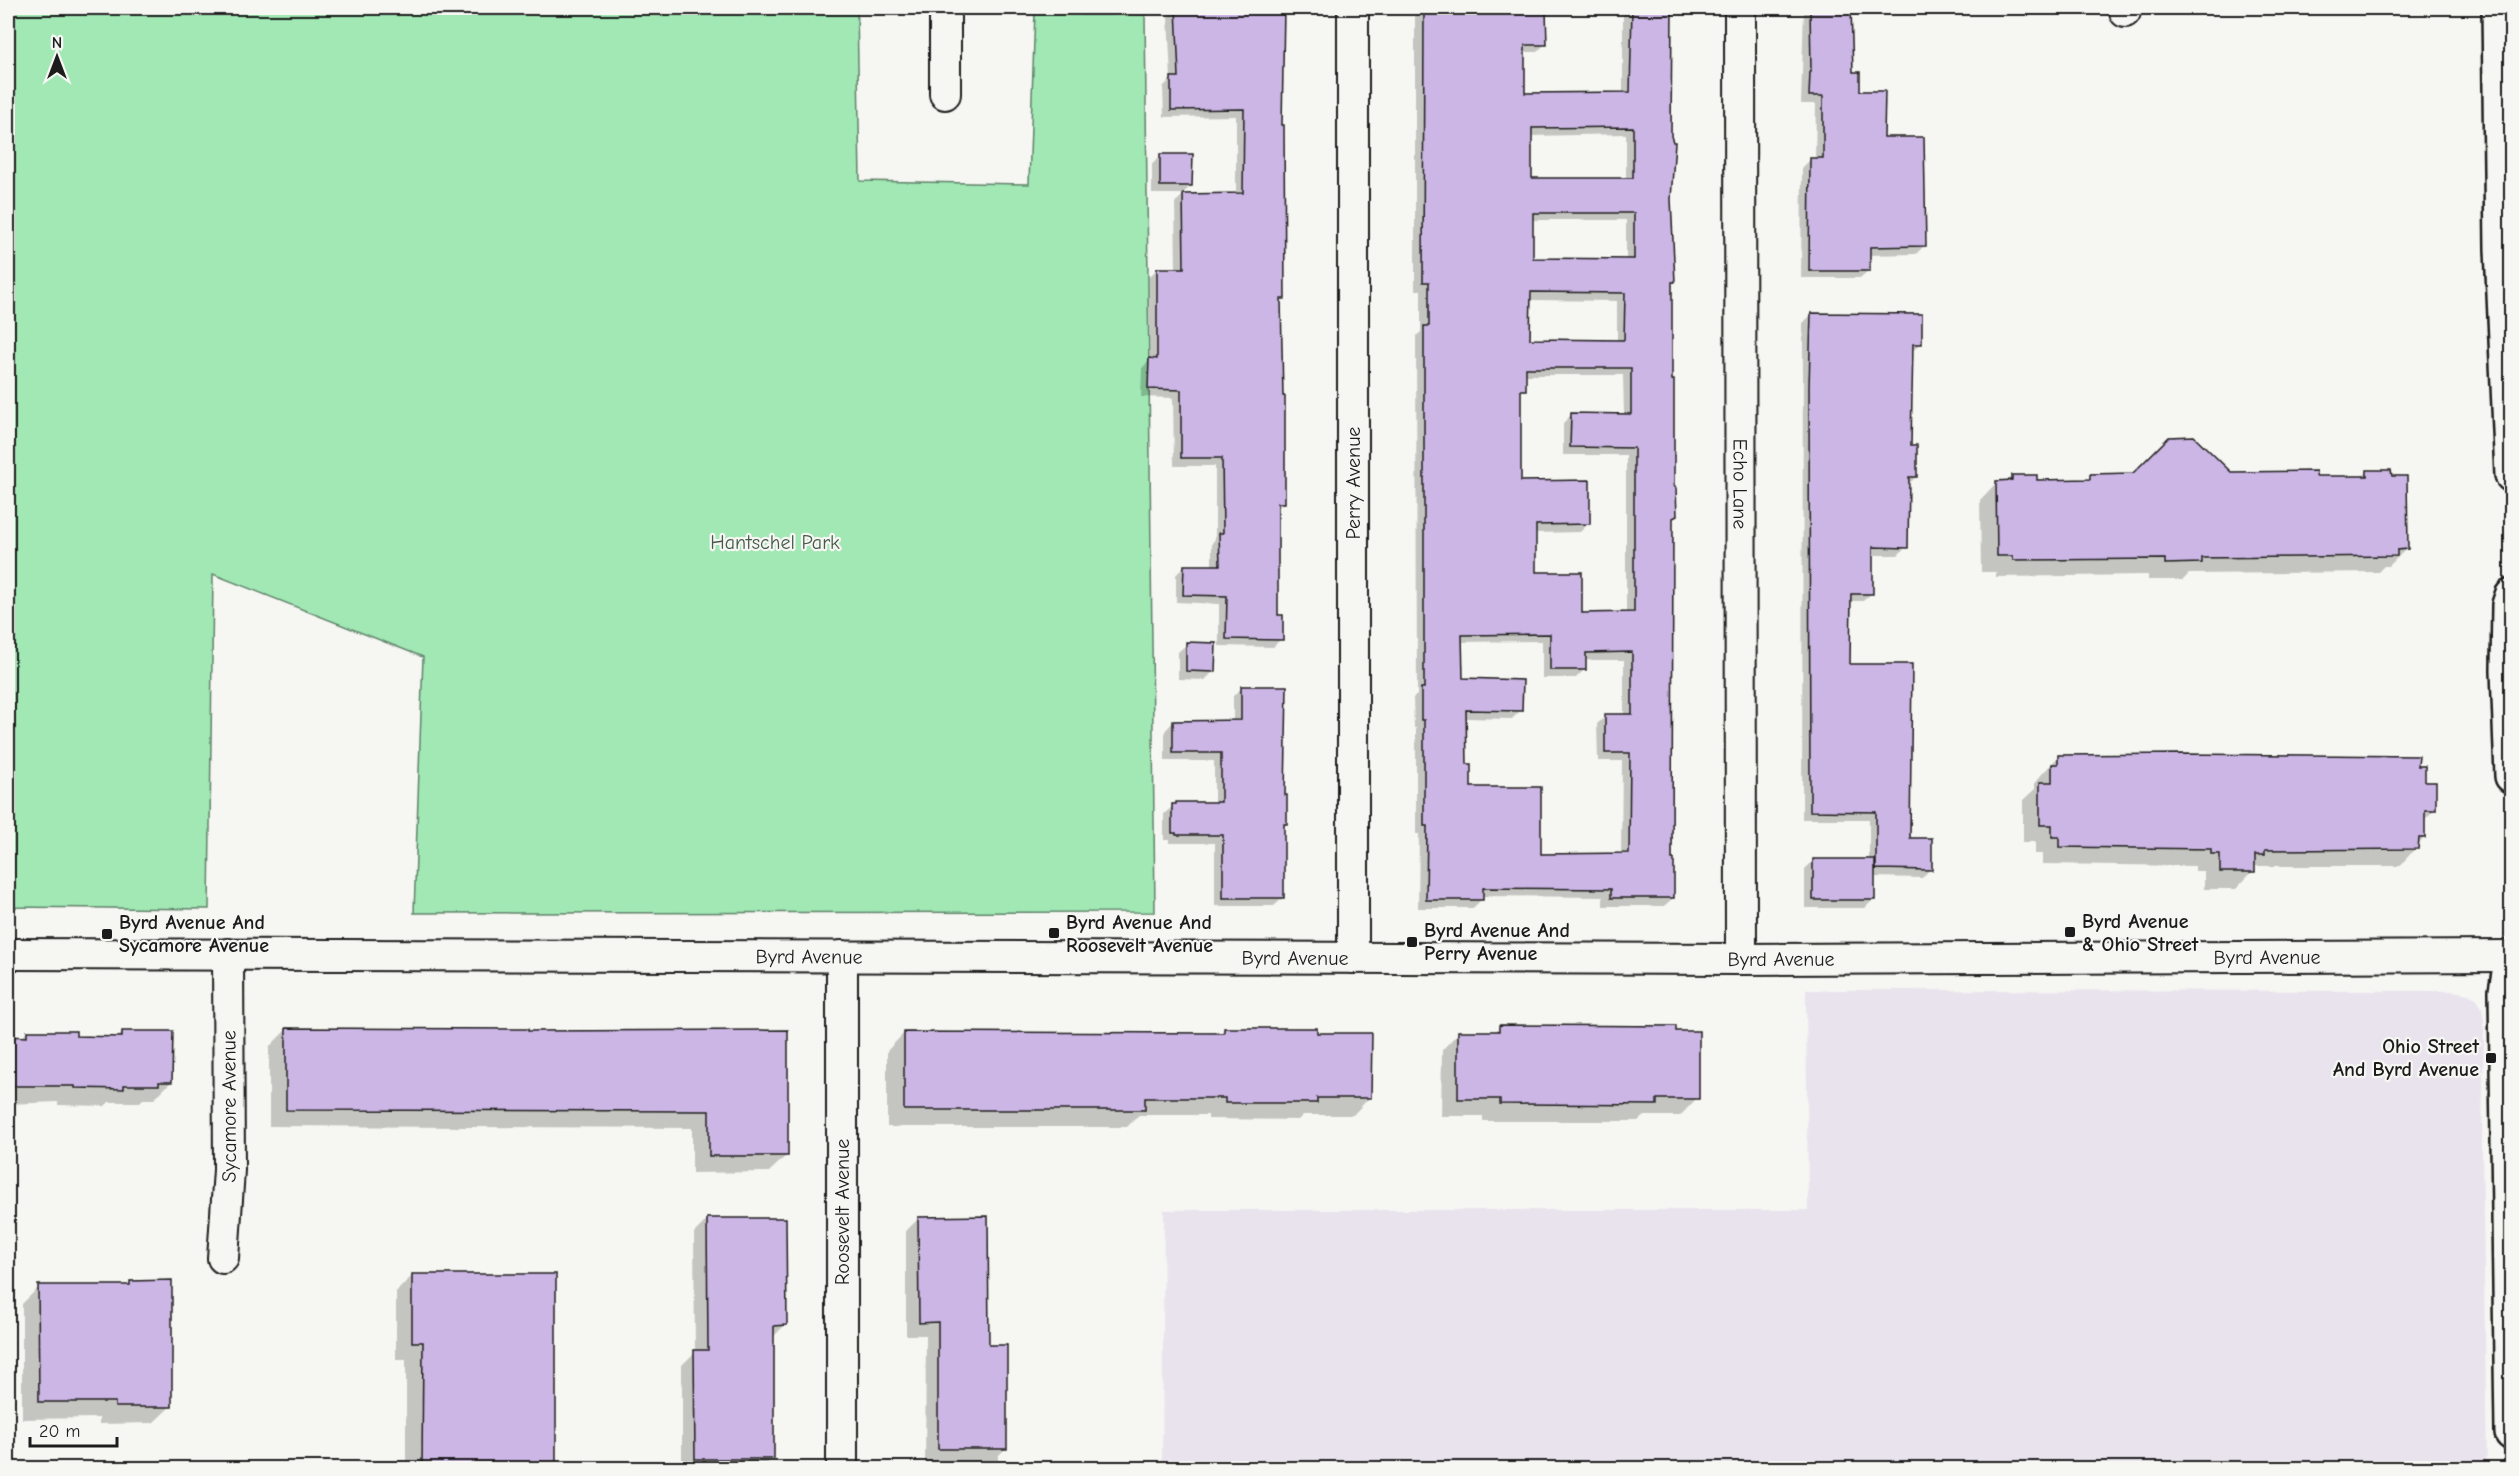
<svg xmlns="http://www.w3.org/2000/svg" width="2519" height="1476" viewBox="0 0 2519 1476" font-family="'Comic Neue',sans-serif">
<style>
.built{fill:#e9e3ee}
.green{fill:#a1e8b5;stroke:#5e8268;stroke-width:1.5}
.shadow{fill:#0003;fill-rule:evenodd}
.building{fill:#ccb6e5;stroke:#1c1c1c;stroke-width:1.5;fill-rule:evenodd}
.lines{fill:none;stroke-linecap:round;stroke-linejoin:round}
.minor-casing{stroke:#1c1c1c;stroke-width:34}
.tertiary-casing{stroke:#1c1c1c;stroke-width:38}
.minor{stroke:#f6f6f2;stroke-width:30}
.tertiary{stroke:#f6f6f2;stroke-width:33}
.poi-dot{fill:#1c1c1c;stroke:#f6f6f2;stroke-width:2}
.labels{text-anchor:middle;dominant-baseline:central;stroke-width:4.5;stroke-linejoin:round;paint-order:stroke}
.street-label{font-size:20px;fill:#1c1c1c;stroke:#f6f6f2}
.park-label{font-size:20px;fill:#44594a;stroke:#f6f6f2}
.poi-label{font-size:20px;font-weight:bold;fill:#1c1c1c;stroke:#f6f6f2;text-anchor:start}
</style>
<rect width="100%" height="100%" fill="#f6f6f2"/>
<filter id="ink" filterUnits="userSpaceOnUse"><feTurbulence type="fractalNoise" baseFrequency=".0167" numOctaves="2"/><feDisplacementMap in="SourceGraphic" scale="12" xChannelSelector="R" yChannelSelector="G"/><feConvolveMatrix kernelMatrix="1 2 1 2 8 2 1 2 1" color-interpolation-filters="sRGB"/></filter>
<g filter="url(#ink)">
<path class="built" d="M 1806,990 L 2453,991 L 2468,994 L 2476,998 L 2482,1008 L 2484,1021 L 2482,1146 L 2487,1468 L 1162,1468 L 1164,1210 L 1808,1210 Z"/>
<path class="green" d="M 8,8 L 857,8 L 860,181 L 1029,184 L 1035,11 L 1145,14 L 1155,912 L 414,913 L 423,657 L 213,574 L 209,909 L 8,907 Z"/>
<path class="shadow" d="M 1081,8 L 1120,8 L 1111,16 L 1081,16 Z
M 1175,8 L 1283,8 L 1280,126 L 1283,298 L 1279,302 L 1284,502 L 1277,509 L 1277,617 L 1281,639 L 1273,647 L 1219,646 L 1219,604 L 1176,602 L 1176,575 L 1184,566 L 1212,567 L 1212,543 L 1215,539 L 1215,466 L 1174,466 L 1173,398 L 1141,397 L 1142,368 L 1150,360 L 1149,277 L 1157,269 L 1176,269 L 1175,203 L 1183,195 L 1236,195 L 1236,116 L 1164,117 L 1163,87 L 1171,79 L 1168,16 Z
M 1415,8 L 1479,8 L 1479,13 L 1545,44 L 1537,52 L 1524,52 L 1524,95 L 1623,93 L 1623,8 L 1670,8 L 1670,199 L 1673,282 L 1670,284 L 1673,898 L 1664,906 L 1603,906 L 1603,897 L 1481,896 L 1481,900 L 1473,908 L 1418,908 L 1419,834 L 1416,834 L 1416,728 L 1414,728 L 1413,698 L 1417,695 L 1416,336 L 1421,332 L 1421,290 L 1415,290 ZM 1626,134 L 1626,179 L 1531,179 L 1531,136 ZM 1532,220 L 1626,220 L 1626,261 L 1531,259 ZM 1530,300 L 1617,301 L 1617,342 L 1529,340 ZM 1524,375 L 1623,375 L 1624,415 L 1572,414 L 1563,423 L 1563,455 L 1626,455 L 1626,613 L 1581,614 L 1534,574 L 1535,533 L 1580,532 L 1588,524 L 1519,482 L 1520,393 L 1524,389 ZM 1542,641 L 1542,678 L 1576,678 L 1584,670 L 1584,660 L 1624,660 L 1624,716 L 1606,716 L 1597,724 L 1598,761 L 1622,761 L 1621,855 L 1539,856 L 1469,789 L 1465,766 L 1465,718 L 1512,719 L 1520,711 L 1461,680 L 1461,642 Z
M 1804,8 L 1850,8 L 1851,74 L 1858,93 L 1883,139 L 1924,246 L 1916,254 L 1869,255 L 1869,270 L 1860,278 L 1801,278 L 1802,168 L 1810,160 L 1815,160 L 1816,104 L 1801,104 Z
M 1161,156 L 1191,186 L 1182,194 L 1152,194 L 1152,164 Z
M 1812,314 L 1920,343 L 1911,353 L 1910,447 L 1916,477 L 1907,485 L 1906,547 L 1898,555 L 1871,555 L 1872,593 L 1863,601 L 1849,601 L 1849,666 L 1908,839 L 1930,869 L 1922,878 L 1873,877 L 1874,899 L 1865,908 L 1805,908 L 1805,869 L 1814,860 L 1869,860 L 1869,819 L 1802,819 L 1803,323 Z
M 2367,472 L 2406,549 L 2389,566 L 2384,566 L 2378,572 L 2189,574 L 2183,580 L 2148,580 L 2148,575 L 1996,577 L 1996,572 L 1981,572 L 1980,500 L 1997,482 L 2007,482 L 2012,477 L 2036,482 L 2085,481 L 2091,476 L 2230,473 L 2315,478 L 2361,478 Z
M 1187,644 L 1214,671 L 1205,680 L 1178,679 L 1178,652 Z
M 1242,688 L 1286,824 L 1282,827 L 1283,898 L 1274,906 L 1215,906 L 1215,843 L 1169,843 L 1169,840 L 1164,840 L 1164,814 L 1173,806 L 1176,803 L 1214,803 L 1214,761 L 1165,761 L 1165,731 L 1173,722 L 1233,721 L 1233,696 Z
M 2059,756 L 2417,767 L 2435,809 L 2424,820 L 2424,838 L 2400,866 L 2253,866 L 2253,871 L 2236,889 L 2204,889 L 2204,871 L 2195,871 L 2195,866 L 2042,864 L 2042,854 L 2035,854 L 2035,842 L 2023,842 L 2023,800 L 2035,789 L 2035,783 L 2042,774 Z
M 1500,1027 L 1697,1098 L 1680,1116 L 1644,1116 L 1638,1121 L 1483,1121 L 1483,1116 L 1441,1116 L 1442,1050 L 1459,1032 L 1494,1032 Z
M 1224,1029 L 1370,1097 L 1353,1115 L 1303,1115 L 1298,1120 L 1208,1119 L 1208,1115 L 1139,1115 L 1127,1127 L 887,1127 L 887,1051 L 904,1033 L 1219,1035 Z
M 286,1030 L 527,1032 L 786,1031 L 787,1155 L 769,1172 L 692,1173 L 692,1128 L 269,1126 L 269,1047 Z
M 27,1032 L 75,1038 L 117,1038 L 123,1032 L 171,1082 L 154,1099 L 143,1099 L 140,1102 L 109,1102 L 105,1106 L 58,1105 L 58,1102 L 8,1104 L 8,1038 L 21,1038 Z
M 919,1218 L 987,1346 L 1005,1449 L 998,1456 L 998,1468 L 925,1468 L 926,1335 L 906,1335 L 906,1231 Z
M 707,1220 L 785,1325 L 772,1338 L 773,1458 L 762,1468 L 682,1468 L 682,1365 L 695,1352 L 694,1233 Z
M 413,1275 L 555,1275 L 555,1468 L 406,1468 L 406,1359 L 396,1359 L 396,1292 Z
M 131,1282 L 171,1406 L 153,1423 L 99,1424 L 99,1418 L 22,1419 L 22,1304 L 39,1287 L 126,1287 Z"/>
<path class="building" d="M 1176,8 L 1284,8 L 1282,125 L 1284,125 L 1285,299 L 1281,299 L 1283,396 L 1285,396 L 1285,503 L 1278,503 L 1278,615 L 1283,615 L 1283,640 L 1226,639 L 1227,596 L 1183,595 L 1184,565 L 1220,565 L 1219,533 L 1223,533 L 1222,458 L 1181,458 L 1181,390 L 1148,389 L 1149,358 L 1157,359 L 1157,268 L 1184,268 L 1183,194 L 1243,193 L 1244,109 L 1171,110 L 1171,77 L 1179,77 Z
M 1424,8 L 1481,8 L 1481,11 L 1546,10 L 1547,45 L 1525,45 L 1525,93 L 1630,92 L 1632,8 L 1672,8 L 1671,136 L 1673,142 L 1675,142 L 1671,199 L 1675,282 L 1672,282 L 1672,380 L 1674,380 L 1674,486 L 1676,488 L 1677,516 L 1673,518 L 1672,859 L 1674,859 L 1674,898 L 1611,898 L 1611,889 L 1483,888 L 1483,900 L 1426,900 L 1427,826 L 1424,826 L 1424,720 L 1421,720 L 1421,688 L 1424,688 L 1424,326 L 1429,326 L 1429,282 L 1423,282 ZM 1633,127 L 1633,178 L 1532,178 L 1532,128 ZM 1533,213 L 1634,213 L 1634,259 L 1533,258 ZM 1531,292 L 1625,293 L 1624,340 L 1530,339 ZM 1526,368 L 1631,368 L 1631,414 L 1571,413 L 1570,447 L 1634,448 L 1634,612 L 1582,613 L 1582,572 L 1536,572 L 1536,525 L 1590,524 L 1590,480 L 1521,481 L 1521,390 L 1526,390 ZM 1550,634 L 1550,670 L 1586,670 L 1586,653 L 1632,652 L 1632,714 L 1605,714 L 1605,753 L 1630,753 L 1629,853 L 1541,854 L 1541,787 L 1471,787 L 1471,764 L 1467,764 L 1466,710 L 1522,711 L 1523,680 L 1463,678 L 1462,635 Z
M 1810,8 L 1851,8 L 1853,72 L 1860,72 L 1860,91 L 1885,91 L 1884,137 L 1924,137 L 1926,246 L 1870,247 L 1870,271 L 1809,271 L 1810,158 L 1823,158 L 1823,96 L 1809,96 L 1810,72 L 1811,72 Z
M 1160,154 L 1193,154 L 1192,186 L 1160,186 Z
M 1811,313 L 1922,314 L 1922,344 L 1913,344 L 1911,445 L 1917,445 L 1917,477 L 1909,477 L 1908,548 L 1873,547 L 1873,594 L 1851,594 L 1850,664 L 1912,664 L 1910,838 L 1932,838 L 1932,870 L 1876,869 L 1876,812 L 1810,811 L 1809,387 Z
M 2194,436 L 2231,472 L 2316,471 L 2316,476 L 2367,476 L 2367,470 L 2391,470 L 2392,476 L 2407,476 L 2408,549 L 2397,550 L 2397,556 L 2202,558 L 2202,563 L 2165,564 L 2165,559 L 2013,560 L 2013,556 L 1997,556 L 1996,481 L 2012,480 L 2012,475 L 2037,475 L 2037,480 L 2090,479 L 2090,474 L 2133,473 L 2169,437 Z
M 1186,642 L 1216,643 L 1215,672 L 1186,671 Z
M 1241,686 L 1287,686 L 1285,795 L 1287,795 L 1287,824 L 1284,824 L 1284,898 L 1223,898 L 1223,835 L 1176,835 L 1176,833 L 1172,833 L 1172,804 L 1176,804 L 1176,802 L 1221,802 L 1221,753 L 1173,753 L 1173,721 L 1241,720 Z
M 2181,754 L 2419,756 L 2418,766 L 2425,766 L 2425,782 L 2436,782 L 2436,810 L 2425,810 L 2425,838 L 2419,838 L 2418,849 L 2265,850 L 2265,855 L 2255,855 L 2255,872 L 2220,872 L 2220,854 L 2211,854 L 2211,849 L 2059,847 L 2059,837 L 2052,837 L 2052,825 L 2040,825 L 2040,782 L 2052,782 L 2052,764 L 2058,764 L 2058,755 Z
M 1813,859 L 1875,859 L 1875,900 L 1813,900 Z
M 1499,1025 L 1676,1026 L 1676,1031 L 1699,1031 L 1699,1099 L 1657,1099 L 1657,1105 L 1500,1104 L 1500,1099 L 1458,1099 L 1458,1031 L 1499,1031 Z
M 286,1028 L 528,1029 L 528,1031 L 788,1030 L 788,1156 L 709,1156 L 709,1111 L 286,1110 Z
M 1224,1028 L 1317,1028 L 1317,1033 L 1372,1033 L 1371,1098 L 1317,1098 L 1317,1103 L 1225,1103 L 1225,1098 L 1145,1098 L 1145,1110 L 904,1110 L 904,1032 L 1224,1033 Z
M 27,1031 L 76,1031 L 76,1036 L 122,1037 L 122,1031 L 173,1031 L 172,1082 L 159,1082 L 159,1085 L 124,1085 L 124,1089 L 75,1088 L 75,1086 L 8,1086 L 8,1036 L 27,1037 Z
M 988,1216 L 989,1345 L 1007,1345 L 1007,1449 L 938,1449 L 938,1322 L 919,1323 L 918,1217 Z
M 707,1218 L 786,1218 L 787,1325 L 774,1326 L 774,1459 L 695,1459 L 694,1350 L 708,1350 Z
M 412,1274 L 556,1274 L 556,1468 L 422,1468 L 423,1342 L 412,1342 Z
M 172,1280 L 172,1407 L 115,1407 L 115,1402 L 39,1402 L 38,1285 L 130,1285 L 130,1281 Z"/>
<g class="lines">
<defs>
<g id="minor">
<path d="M 945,8 L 945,94"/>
<path d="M 1353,8 L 1353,958"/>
<path id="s1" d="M 1740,8 L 1741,959"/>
<path d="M 2125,8 L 2125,12"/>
<path id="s2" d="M 8,954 L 1741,959 L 2512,956"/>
<path d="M 842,956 L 842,1468"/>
<path id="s3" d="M 223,1258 L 229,1170 L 228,954"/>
</g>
<path id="tertiary" d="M 2499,8 L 2502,249 L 2512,475
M 2512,596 L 2509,605 L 2508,670 L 2512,776
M 2512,955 L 2506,991 L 2512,1433"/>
</defs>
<use href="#minor" class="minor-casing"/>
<use href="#tertiary" class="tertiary-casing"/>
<use href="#minor" class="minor"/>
<use href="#tertiary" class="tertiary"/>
</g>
</g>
<g class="poi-dot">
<rect x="2064" y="926" width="12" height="12" rx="3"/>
<rect x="1048" y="927" width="12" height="12" rx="3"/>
<rect x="101" y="928" width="12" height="12" rx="3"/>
<rect x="1406" y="936" width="12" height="12" rx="3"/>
<rect x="2485" y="1052" width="12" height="12" rx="3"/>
</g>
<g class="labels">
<g class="street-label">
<text transform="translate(1353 483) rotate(-90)">Perry Avenue</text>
<text stroke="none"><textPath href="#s1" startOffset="476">Echo Lane</textPath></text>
<text stroke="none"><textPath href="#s2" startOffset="801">Byrd Avenue</textPath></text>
<text stroke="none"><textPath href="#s2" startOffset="2259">Byrd Avenue</textPath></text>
<text stroke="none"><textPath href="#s2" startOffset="1287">Byrd Avenue</textPath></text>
<text stroke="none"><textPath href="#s2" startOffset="1773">Byrd Avenue</textPath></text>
<text stroke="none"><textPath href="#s3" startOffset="152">Sycamore Avenue</textPath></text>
<text transform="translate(842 1212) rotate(-90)">Roosevelt Avenue</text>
</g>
<g class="park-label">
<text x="775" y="542">Hantschel Park</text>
</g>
<g class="poi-label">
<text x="2082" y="921">Byrd Avenue<tspan x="2082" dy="23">&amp; Ohio Street</tspan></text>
<text x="119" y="922">Byrd Avenue And<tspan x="119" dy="23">Sycamore Avenue</tspan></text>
<text x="1066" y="922">Byrd Avenue And<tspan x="1066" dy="23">Roosevelt Avenue</tspan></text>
<text x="1424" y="930">Byrd Avenue And<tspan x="1424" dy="23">Perry Avenue</tspan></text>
<text x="2479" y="1046" text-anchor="end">Ohio Street<tspan x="2479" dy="23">And Byrd Avenue</tspan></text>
</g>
</g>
<rect width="2519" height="1476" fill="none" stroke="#f6f6f2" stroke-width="30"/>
<rect x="15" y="15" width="2489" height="1446" fill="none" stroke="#1c1c1c" stroke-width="2" filter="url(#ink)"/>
<g transform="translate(57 57)" stroke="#f6f6f2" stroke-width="4.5" paint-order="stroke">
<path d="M0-4.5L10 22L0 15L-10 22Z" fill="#1c1c1c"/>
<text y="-9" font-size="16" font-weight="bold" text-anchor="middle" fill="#1c1c1c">N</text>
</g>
<path d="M30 1437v9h87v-9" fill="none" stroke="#1c1c1c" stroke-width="3"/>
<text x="39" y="1437" font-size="18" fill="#1c1c1c" stroke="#f6f6f2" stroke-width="4.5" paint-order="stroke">20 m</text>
</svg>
